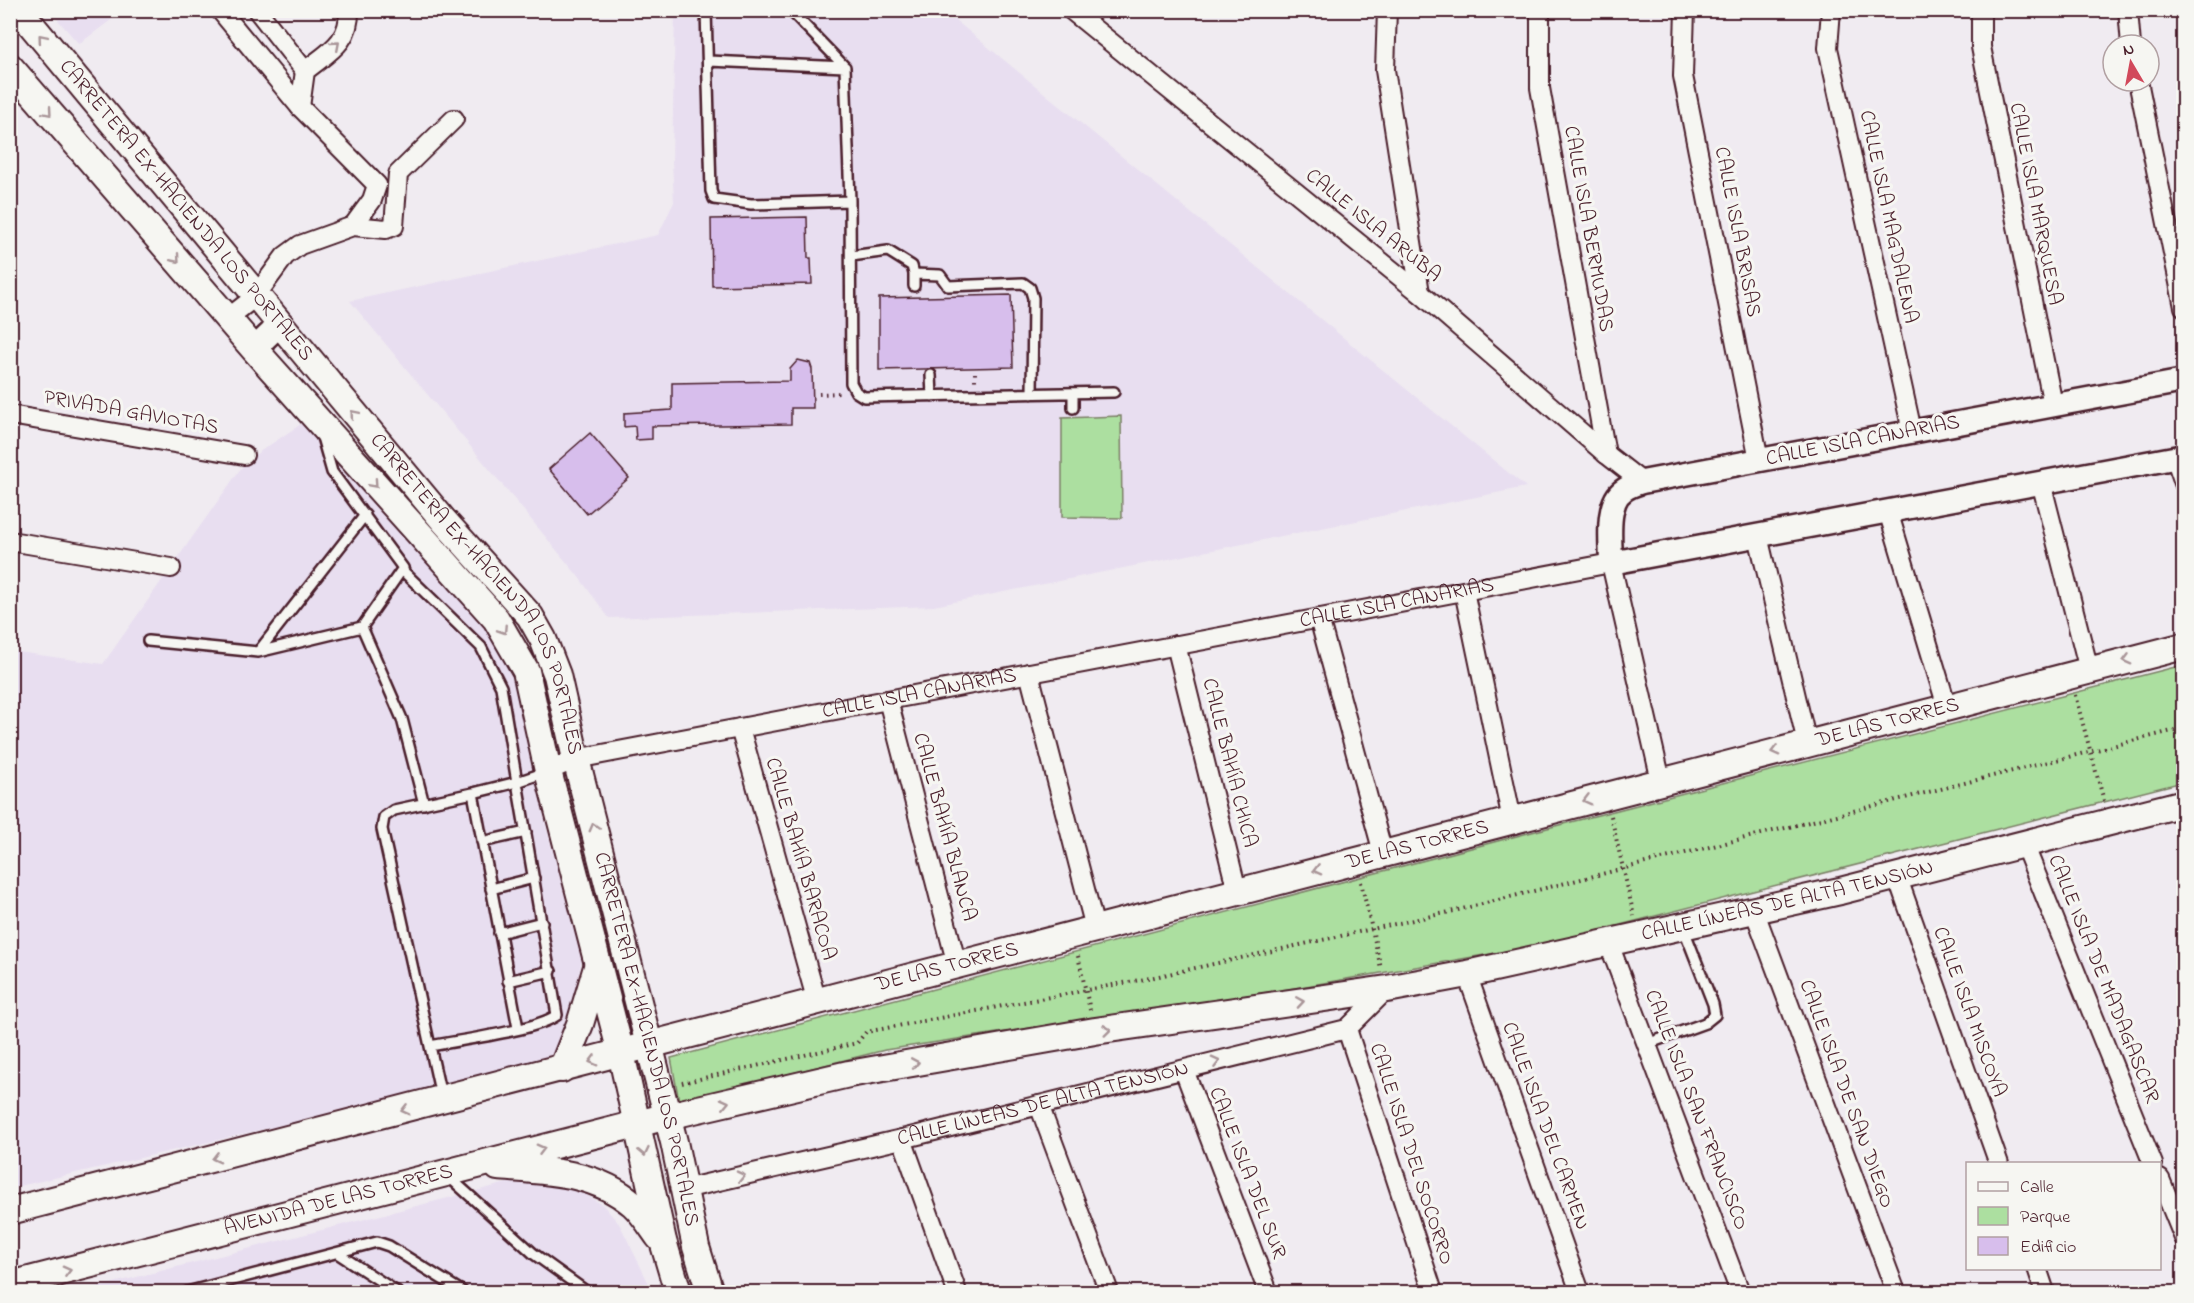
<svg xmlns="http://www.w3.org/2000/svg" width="2194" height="1303" viewBox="0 0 2194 1303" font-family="'Indie Flower',sans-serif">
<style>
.built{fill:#e8def0}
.green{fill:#acdfa0;stroke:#7b7f66;stroke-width:1.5}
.building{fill:#d7beec;stroke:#4a1f2b;stroke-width:1.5}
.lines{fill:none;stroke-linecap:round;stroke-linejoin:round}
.service-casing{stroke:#4a1f2b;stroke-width:14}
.minor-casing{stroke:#4a1f2b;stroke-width:22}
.tertiary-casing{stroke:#4a1f2b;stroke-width:27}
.secondary-casing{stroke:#4a1f2b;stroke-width:30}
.path{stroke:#4a1f2b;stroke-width:4;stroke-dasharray:1.5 4.5;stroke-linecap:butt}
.service{stroke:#f6f6f2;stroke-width:9}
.minor{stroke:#f6f6f2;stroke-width:18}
.tertiary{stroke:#f6f6f2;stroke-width:22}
.secondary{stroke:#f6f6f2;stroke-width:26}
.oneway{stroke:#a99598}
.labels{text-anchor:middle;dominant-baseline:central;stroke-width:6;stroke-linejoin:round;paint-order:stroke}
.street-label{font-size:21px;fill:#4a1f2b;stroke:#f6f6f2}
</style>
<rect width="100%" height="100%" fill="#f0ebf1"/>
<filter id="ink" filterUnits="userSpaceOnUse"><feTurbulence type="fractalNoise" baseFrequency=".0167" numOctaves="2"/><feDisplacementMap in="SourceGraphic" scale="12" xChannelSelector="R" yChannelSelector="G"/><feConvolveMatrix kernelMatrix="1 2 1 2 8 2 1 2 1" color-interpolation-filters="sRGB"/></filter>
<g filter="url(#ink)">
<path class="built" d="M 50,11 L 123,11 L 79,44 Z
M 675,11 L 944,11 L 1526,487 L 934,606 L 609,618 L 578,576 L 350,301 L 658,235 L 674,202 L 672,161 Z
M 304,422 L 452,584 L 505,649 L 520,698 L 545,822 L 582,959 L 569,1023 L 546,1064 L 11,1188 L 11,651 L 103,664 L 246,461 Z
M 507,1183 L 546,1183 L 576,1189 L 603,1205 L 620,1225 L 653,1292 L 78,1292 Z"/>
<path class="green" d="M 1121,416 L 1122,518 L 1062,517 L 1062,418 Z
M 2183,665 L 2183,782 L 1541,945 L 1289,989 L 885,1050 L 679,1101 L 671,1058 L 1532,832 Z"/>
<path class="building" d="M 807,217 L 808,258 L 811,258 L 812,284 L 712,286 L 711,219 Z
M 1011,295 L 1013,367 L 879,370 L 879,298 Z
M 798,360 L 810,363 L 812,369 L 813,408 L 791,408 L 791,424 L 652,426 L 652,439 L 636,440 L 635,426 L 624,427 L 624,413 L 672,410 L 672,383 L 790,381 L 790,369 Z
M 590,433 L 629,478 L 587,514 L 549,469 Z"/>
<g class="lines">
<defs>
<path id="service" d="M 706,10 L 711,191 L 714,199 L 751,204 L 850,201 L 845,67 L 709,61
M 790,10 L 845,67
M 850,201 L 851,383 L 856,392 L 864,397 L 1114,392
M 851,256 L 888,251 L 912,266 L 914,274 L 940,275 L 948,286 L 1023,283 L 1030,288 L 1033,298 L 1032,394
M 914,274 L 914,286
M 931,375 L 932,396
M 1073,393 L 1073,408
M 322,437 L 332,472 L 403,568 L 362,627 L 402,719 L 424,804
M 402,570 L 481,647 L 501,687 L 517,782 L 546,772
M 148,641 L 258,652 L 362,627
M 258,652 L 365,515
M 482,842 L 526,832
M 491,889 L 534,878
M 499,933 L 542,922
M 508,981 L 551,971
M 1647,1044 L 1705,1023 L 1715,1015 L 1713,1004 L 1683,927
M 430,1046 C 460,1040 535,1031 557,1015 L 517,782 L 473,793
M 441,1096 L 382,829 L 384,817 L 394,810 L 473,793 L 518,1028
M 447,1175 L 534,1254 L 587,1292
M 337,1253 L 397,1292
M 187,1292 L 377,1242 L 389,1246 L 463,1292"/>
<g id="minor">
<path d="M 220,10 L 300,107 L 377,185 L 372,200 L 353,226"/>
<path d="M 257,10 L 305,71"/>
<path d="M 1071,10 L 1420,293 L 1606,454 L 1642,482"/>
<path d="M 1387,10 L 1385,70 L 1420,293"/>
<path d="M 1540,10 L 1540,88 L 1606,454"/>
<path d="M 1685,10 L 1683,76 L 1759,460"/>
<path d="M 1831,10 L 1828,48 L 1912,431"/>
<path d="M 1981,10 L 1981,47 L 2053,405"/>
<path d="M 2128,10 L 2131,45"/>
<path d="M 2138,81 L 2184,307"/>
<path d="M 300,107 L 305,71 C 328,52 350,43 349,10"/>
<path d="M 228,318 L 255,297 L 285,256 L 300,245 L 353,226 L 386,229 L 394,226 L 398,174 L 454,119"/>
<path d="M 10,415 L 244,455"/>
<path d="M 2175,457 L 2184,483"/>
<path d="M 2041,482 L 2089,670"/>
<path d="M 1888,511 L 1947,707"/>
<path d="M 1758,536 L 1807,743"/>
<path d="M 10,541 L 171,568"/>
<path d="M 1464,591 L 1512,820"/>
<path d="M 1319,618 L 1383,853"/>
<path d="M 1176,645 L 1237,891"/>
<path d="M 1029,673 L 1095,928"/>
<path d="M 888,700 L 957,965"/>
<path d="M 740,728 L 817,1002"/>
<path id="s1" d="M 548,771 L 576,759 L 1611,563 L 1661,781"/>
<path d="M 2024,844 L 2153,1164"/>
<path d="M 1897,876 L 1999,1164"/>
<path d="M 1754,910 L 1896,1292"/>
<path d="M 1609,944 L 1740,1292"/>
<path d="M 1467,974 L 1580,1292"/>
<path d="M 1347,1029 L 1433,1292"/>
<path d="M 1184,1070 L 1268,1292"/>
<path d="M 1039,1105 L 1109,1292"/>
<path d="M 902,1139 L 957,1292"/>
<path d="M 2160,1179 L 2184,1238"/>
<path id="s2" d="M 684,1189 L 902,1139 L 1347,1029 L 1387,989"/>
<path d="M 2037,1268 L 2045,1292"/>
</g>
<path id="tertiary" d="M 254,349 L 279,325
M 2184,381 L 1642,482 C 1636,484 1629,486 1624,490 C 1605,502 1611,543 1611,563 L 2184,456"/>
<g id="secondary">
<path id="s3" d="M 19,10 L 444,521 L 530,616 L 543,639 L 557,675 L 576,759 L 674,1142 L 696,1247 L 710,1292"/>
<path d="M 10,67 L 254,349 L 496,619 L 526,671 L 548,771 L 621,1053 L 663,1241 L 678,1292"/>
<path d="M 562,1069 L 580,1024 L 597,967"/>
<path d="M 498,1167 C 545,1171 595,1171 633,1204 C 643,1213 651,1226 659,1237"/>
<path id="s4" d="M 10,1211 L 2184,646"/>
<path id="s5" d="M 10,1285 L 668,1116 L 849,1074 L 1095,1031 L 1387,989 L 1467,974 L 1840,891 L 2184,803"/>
</g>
</defs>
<use href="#service" class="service-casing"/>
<use href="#minor" class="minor-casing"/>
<use href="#tertiary" class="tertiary-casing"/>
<use href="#secondary" class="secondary-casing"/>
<path class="path" d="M 975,373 L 975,382
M 819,394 L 840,393
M 2075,695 L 2104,801
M 1611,816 L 1634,916
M 1361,882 L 1381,968
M 1078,956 L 1090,1010
M 682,1083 L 857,1043 L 866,1032 L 1150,978 L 1454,911 L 2184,728"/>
<use href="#service" class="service"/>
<use href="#minor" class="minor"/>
<use href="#tertiary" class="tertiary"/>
<use href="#secondary" class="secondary"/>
</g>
<defs><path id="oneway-chevron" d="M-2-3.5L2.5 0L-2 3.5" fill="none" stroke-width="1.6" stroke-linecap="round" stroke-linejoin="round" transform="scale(1.5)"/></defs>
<g class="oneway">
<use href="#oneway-chevron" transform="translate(42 38) rotate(-130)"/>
<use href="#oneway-chevron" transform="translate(336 45) rotate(-41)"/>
<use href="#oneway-chevron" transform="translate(48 112) rotate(49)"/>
<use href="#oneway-chevron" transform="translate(176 259) rotate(49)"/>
<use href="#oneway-chevron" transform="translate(354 414) rotate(-130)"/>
<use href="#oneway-chevron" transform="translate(374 484) rotate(48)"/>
<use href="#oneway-chevron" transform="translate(503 630) rotate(57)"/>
<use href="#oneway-chevron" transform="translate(2127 660) rotate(165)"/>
<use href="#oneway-chevron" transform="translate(1775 751) rotate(166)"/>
<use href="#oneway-chevron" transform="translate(1587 800) rotate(165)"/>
<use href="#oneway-chevron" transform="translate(594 827) rotate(-105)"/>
<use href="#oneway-chevron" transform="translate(1317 870) rotate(166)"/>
<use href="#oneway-chevron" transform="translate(1300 1002) rotate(-9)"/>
<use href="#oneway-chevron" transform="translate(1107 1030) rotate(-7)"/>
<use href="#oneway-chevron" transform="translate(593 1061) rotate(165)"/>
<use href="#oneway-chevron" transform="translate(1216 1062) rotate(-14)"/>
<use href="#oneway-chevron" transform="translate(915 1063) rotate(-10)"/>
<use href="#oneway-chevron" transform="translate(725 1103) rotate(-13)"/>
<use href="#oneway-chevron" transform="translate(405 1110) rotate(166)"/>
<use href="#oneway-chevron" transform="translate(541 1149) rotate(-15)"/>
<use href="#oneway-chevron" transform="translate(644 1152) rotate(78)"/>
<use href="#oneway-chevron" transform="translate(216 1158) rotate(166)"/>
<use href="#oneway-chevron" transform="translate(741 1176) rotate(-13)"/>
<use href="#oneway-chevron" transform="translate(67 1271) rotate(-14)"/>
</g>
</g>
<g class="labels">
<g class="street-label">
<text transform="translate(2035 204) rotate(79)">CALLE ISLA MARQUESA</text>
<text stroke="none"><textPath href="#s3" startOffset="261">CARRETERA EX-HACIENDA LOS PORTALES</textPath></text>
<text transform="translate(1888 217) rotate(78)">CALLE ISLA MAGDALENA</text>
<text transform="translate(1373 226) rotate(39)">CALLE ISLA ARUBA</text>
<text transform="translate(1588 229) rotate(80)">CALLE ISLA BERMUDAS</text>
<text transform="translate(1737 232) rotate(79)">CALLE ISLA BRISAS</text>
<text transform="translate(131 413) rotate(10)">PRIVADA GAVIOTAS</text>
<text transform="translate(1863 441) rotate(-11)">CALLE ISLA CANARIAS</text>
<text stroke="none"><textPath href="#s3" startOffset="747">CARRETERA EX-HACIENDA LOS PORTALES</textPath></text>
<text stroke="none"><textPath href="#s1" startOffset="866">CALLE ISLA CANARIAS</textPath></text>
<text stroke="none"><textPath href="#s1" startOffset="380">CALLE ISLA CANARIAS</textPath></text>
<text stroke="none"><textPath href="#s4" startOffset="1940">DE LAS TORRES</textPath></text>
<text transform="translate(1229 763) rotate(76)">CALLE BAHÍA CHICA</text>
<text transform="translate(944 827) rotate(75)">CALLE BAHÍA BLANCA</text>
<text stroke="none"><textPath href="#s4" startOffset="1454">DE LAS TORRES</textPath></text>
<text transform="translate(800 859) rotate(74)">CALLE BAHÍA BARACOA</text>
<text stroke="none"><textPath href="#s5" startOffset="1820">CALLE LÍNEAS DE ALTA TENSIÓN</textPath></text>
<text stroke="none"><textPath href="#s4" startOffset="968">DE LAS TORRES</textPath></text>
<text transform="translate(2103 979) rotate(68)">CALLE ISLA DE MADAGASCAR</text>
<text transform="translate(1969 1012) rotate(70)">CALLE ISLA MISCOYA</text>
<text stroke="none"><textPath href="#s3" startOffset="1233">CARRETERA EX-HACIENDA LOS PORTALES</textPath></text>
<text transform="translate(1846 1094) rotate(70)">CALLE ISLA DE SAN DIEGO</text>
<text stroke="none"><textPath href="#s2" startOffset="369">CALLE LÍNEAS DE ALTA TENSIÓN</textPath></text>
<text transform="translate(1696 1110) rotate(69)">CALLE ISLA SAN FRANCISCO</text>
<text transform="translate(1545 1126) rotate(70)">CALLE ISLA DEL CARMEN</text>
<text transform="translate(1411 1154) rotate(72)">CALLE ISLA DEL SOCORRO</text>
<text transform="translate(1247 1173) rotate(69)">CALLE ISLA DEL SUR</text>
<text stroke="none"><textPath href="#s5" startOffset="339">AVENIDA DE LAS TORRES</textPath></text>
</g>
</g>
<rect width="2194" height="1303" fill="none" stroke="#f6f6f2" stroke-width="36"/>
<rect x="18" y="18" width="2158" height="1267" fill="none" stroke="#4a1f2b" stroke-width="2" filter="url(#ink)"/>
<rect x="1966" y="1162" width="195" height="108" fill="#f6f6f2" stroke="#b1a0a2" stroke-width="1.5"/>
<rect x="1978" y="1182" width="30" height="9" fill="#f6f6f2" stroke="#b1a0a2" stroke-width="1.5"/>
<text x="2020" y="1192" font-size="18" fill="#4a1f2b">Calle</text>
<rect x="1978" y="1207" width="30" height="18" fill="#acdfa0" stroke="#b1a0a2" stroke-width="1.5"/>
<text x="2020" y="1222" font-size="18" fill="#4a1f2b">Parque</text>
<rect x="1978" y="1237" width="30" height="18" fill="#d7beec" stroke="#b1a0a2" stroke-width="1.5"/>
<text x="2020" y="1252" font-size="18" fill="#4a1f2b">Edificio</text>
<g transform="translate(2131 63) rotate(350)"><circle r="28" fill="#f6f6f2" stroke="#b1a0a2" stroke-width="1.5"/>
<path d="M0-4.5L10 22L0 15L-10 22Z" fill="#d1495b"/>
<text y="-9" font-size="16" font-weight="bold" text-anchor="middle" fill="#4a1f2b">N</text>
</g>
</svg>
